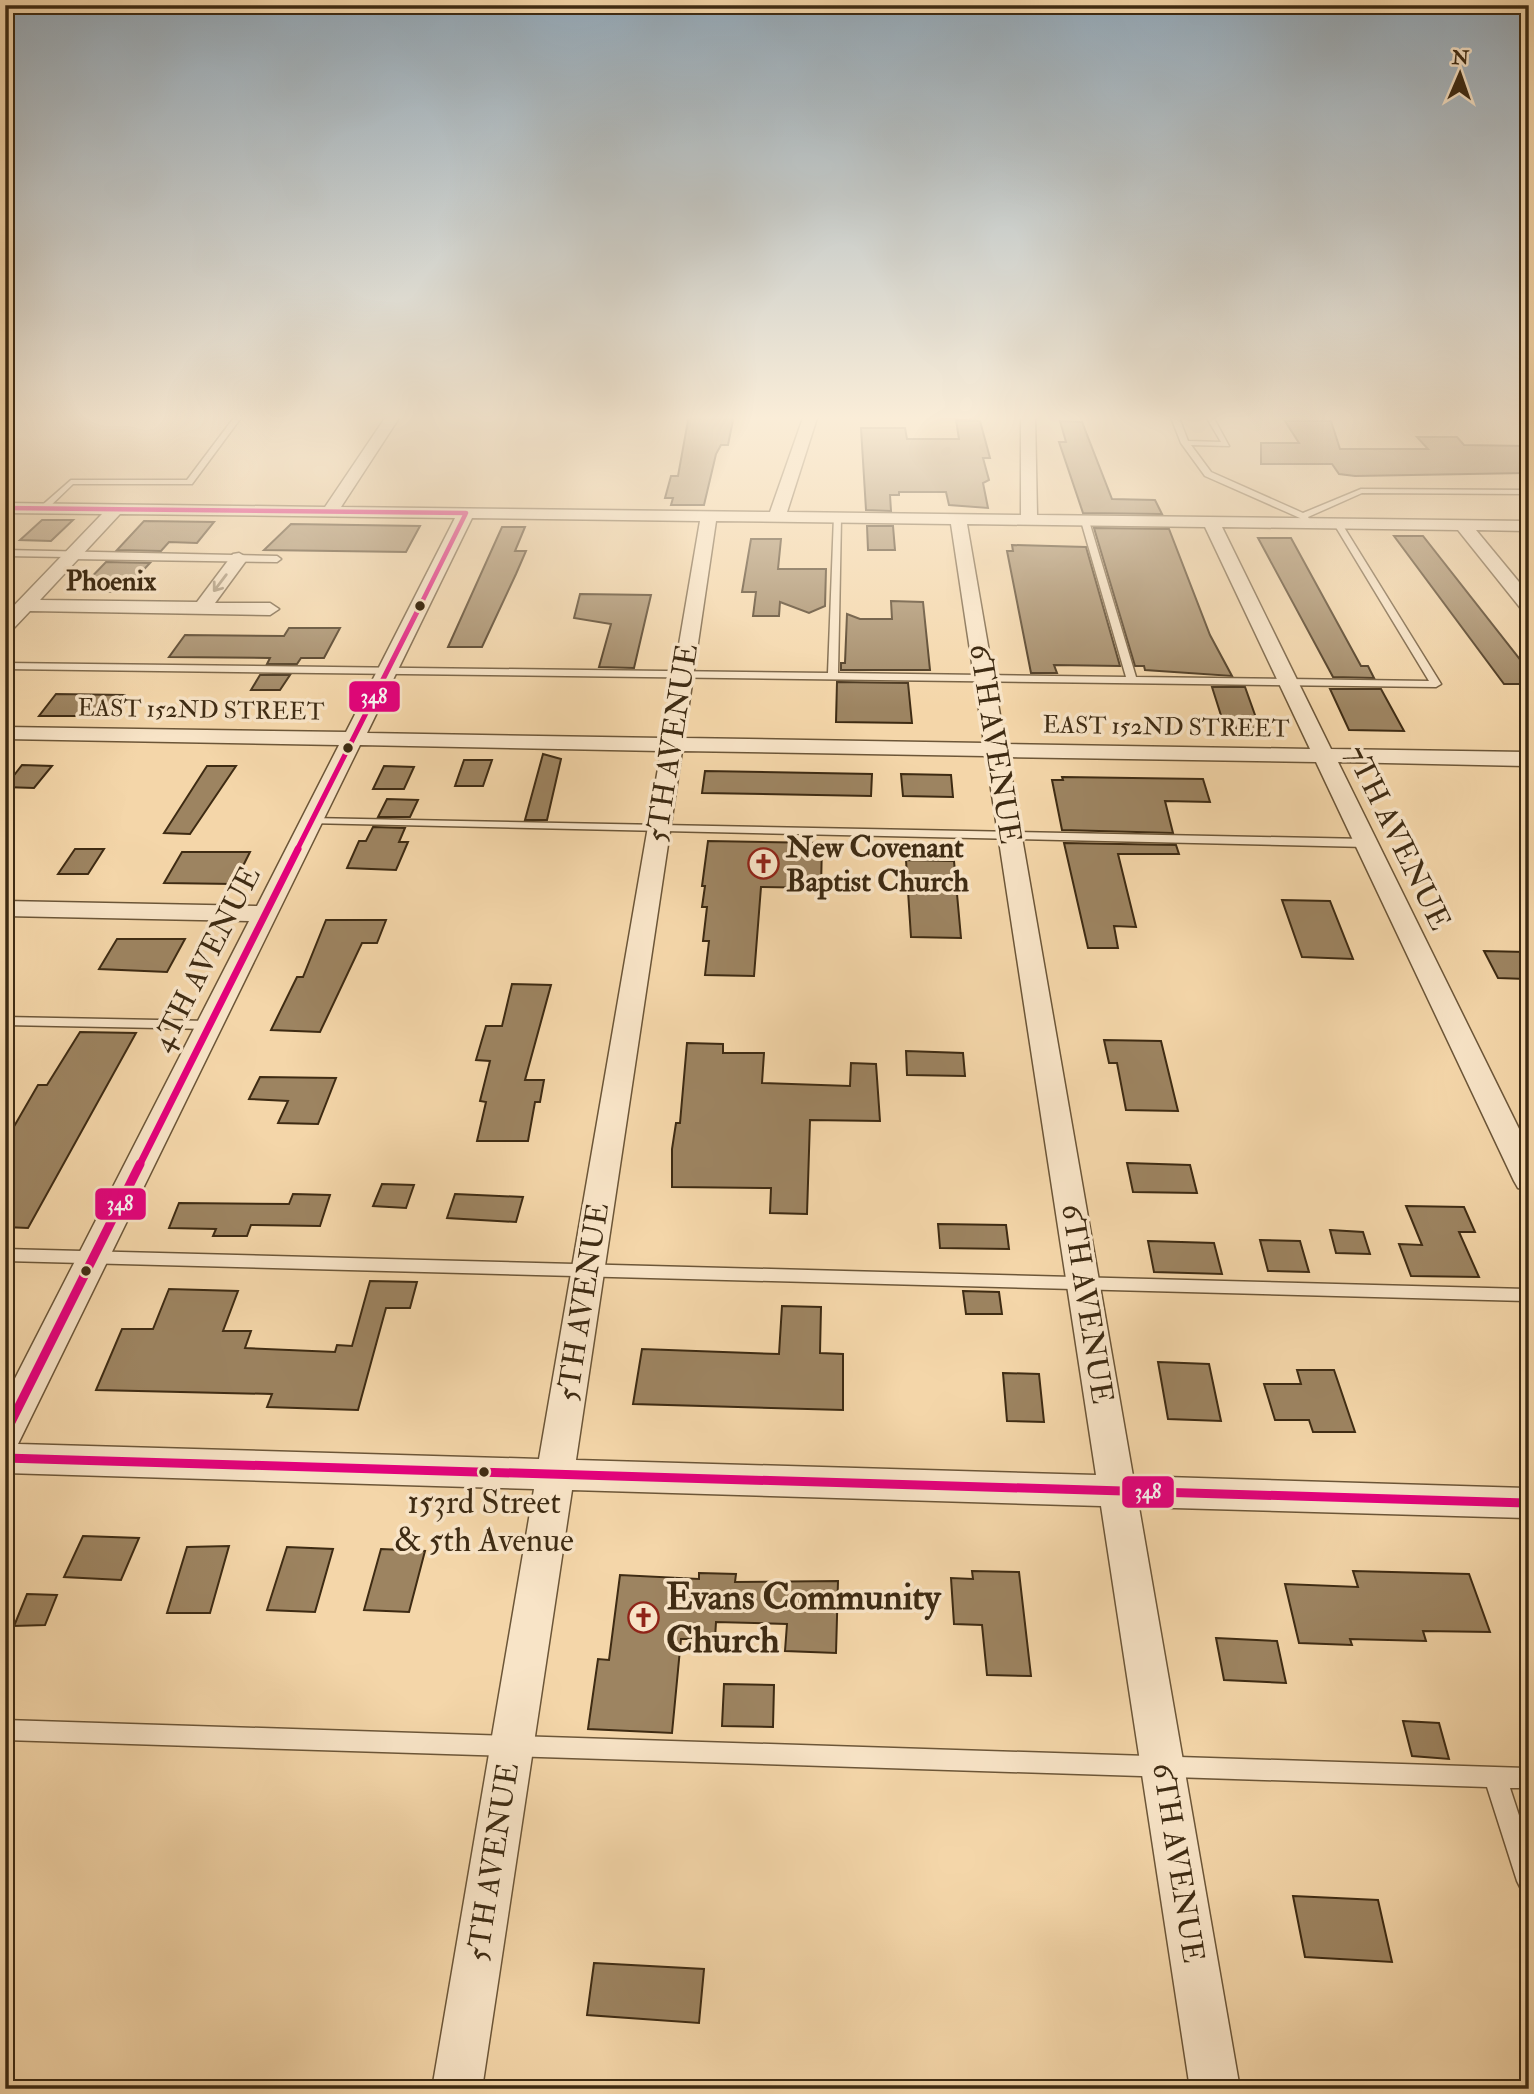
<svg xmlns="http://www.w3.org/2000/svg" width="1534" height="2094" viewBox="0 0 1534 2094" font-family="'IM FELL Double Pica',serif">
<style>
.building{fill:#9d8461;stroke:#3e2b13;stroke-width:2}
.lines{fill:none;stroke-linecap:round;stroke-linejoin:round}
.lane-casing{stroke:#6c5638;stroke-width:3}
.street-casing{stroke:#6c5638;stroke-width:3}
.lane{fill:#f8e4c7;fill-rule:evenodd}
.street{fill:#f8e4c7;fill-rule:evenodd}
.bus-1-far3-casing{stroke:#f8e4c7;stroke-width:7}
.bus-1-far2-casing{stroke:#f8e4c7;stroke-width:9}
.bus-1-far1-casing{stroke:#f8e4c7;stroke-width:12}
.bus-1-casing{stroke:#f8e4c7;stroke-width:14}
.bus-1-far3{stroke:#e5007d;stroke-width:4.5}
.bus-1-far2{stroke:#e5007d;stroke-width:5}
.bus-1-far1{stroke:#e5007d;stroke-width:7}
.bus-1{stroke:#e5007d;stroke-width:9}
.oneway{stroke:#9b886d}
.bus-dot{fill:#3e2b13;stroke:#f8e4c7;stroke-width:2.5}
.labels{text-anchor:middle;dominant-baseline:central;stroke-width:7;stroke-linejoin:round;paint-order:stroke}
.far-street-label{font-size:24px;fill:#3e2b13;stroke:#f8e4c7}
.far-quarter-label{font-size:28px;font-weight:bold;fill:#3e2b13;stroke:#f8e4c7}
.street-label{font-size:30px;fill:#3e2b13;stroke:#f8e4c7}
.poi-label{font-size:30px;font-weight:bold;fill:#3e2b13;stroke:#f8e4c7;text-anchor:start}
.near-bus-label{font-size:33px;fill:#3e2b13;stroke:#f8e4c7}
.near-poi-label{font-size:37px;font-weight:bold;fill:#3e2b13;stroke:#f8e4c7;text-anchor:start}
.line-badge{stroke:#f8e4c7;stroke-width:2.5}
.badge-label{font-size:19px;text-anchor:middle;font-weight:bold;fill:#fff}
</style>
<rect width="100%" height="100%" fill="#f4d6a9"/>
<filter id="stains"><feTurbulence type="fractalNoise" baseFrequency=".00286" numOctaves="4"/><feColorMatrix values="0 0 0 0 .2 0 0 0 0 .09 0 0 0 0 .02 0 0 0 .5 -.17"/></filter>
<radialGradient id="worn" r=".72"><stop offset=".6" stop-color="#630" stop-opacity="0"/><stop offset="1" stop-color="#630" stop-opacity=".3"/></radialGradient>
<path class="building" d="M 689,415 L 734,415 L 728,445 L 721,445 L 716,454 L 704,505 L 671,505 L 673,498 L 665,498 L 671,476 L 678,476 Z
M 956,420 L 980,421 L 990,458 L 983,458 L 989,480 L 983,483 L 988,508 L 949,505 L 946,492 L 899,492 L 899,495 L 890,495 L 891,511 L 866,510 L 861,428 L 905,428 L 907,439 L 959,439 Z
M 1060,421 L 1082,422 L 1112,499 L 1155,500 L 1162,514 L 1083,513 L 1059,442 L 1066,442 Z
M 1285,421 L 1331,421 L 1340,449 L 1428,449 L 1417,437 L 1457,437 L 1464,445 L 1529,446 L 1529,473 L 1355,476 L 1339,474 L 1332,464 L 1261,464 L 1261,443 L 1299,443 Z
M 42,520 L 73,520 L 51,541 L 20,540 Z
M 144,521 L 214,522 L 197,543 L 169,542 L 161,551 L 117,550 Z
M 291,524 L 420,526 L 406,552 L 264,550 Z
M 867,526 L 893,526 L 895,550 L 868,550 Z
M 502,527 L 525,527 L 515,551 L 526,551 L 516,574 L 482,647 L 448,647 Z
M 1094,528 L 1169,529 L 1210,635 L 1232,676 L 1145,670 L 1144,666 L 1135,666 Z
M 1394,536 L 1423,536 L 1529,671 L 1529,684 L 1504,684 Z
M 1258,538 L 1291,538 L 1361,666 L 1368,666 L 1374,678 L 1333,677 Z
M 751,539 L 781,539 L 778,569 L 826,569 L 825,606 L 809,613 L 780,602 L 779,616 L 753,616 L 756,592 L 742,592 Z
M 1012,545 L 1086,547 L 1120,666 L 1054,665 L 1057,673 L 1031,673 L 1007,551 L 1013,551 Z
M 106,562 L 150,563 L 123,592 L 78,591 Z
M 580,594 L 651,595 L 634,668 L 599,667 L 611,624 L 574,618 Z
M 891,601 L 923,602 L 930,670 L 841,670 L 841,663 L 845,663 L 847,614 L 860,619 L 892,619 Z
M 289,628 L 340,628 L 324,658 L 301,658 L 297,664 L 267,664 L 270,658 L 169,657 L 185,635 L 284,636 Z
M 260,675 L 290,675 L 280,690 L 251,690 Z
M 837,682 L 908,683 L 912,723 L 836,722 Z
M 1212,687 L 1245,687 L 1260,729 L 1225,728 Z
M 1330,689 L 1381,689 L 1404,731 L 1349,730 Z
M 56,694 L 124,695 L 109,716 L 39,716 Z
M 543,754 L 561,759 L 547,820 L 525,820 Z
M 464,760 L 492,760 L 483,786 L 455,786 Z
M 22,765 L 52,766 L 34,788 L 5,787 Z
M 207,766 L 236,766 L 190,834 L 164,833 Z
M 384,766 L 414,767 L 404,789 L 373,789 Z
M 705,771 L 872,774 L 871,796 L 702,793 Z
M 901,774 L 951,775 L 953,797 L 903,796 Z
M 1062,777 L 1203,779 L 1210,802 L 1165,801 L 1173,833 L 1062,830 L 1052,780 L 1063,780 Z
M 387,799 L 418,800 L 410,817 L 378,817 Z
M 373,827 L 405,828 L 399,842 L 408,842 L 396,870 L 347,868 L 359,841 L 366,841 Z
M 708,841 L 822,843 L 821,888 L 761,887 L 754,976 L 705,975 L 709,941 L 703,941 L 707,907 L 702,907 L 705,886 L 702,886 Z
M 1064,843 L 1176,845 L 1179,854 L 1118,854 L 1136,927 L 1114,926 L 1118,948 L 1088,948 Z
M 75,849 L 104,849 L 88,874 L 58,874 Z
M 182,852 L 250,852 L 234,884 L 164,883 Z
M 906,860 L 954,861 L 961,938 L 911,937 Z
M 1282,900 L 1330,901 L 1353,959 L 1302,957 Z
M 326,920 L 386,920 L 377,943 L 362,943 L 320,1032 L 271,1030 L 297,977 L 303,977 Z
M 117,939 L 185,939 L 167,972 L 99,969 Z
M 1484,951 L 1529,952 L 1529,979 L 1498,978 Z
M 512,984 L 551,985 L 525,1080 L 544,1080 L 540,1102 L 535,1102 L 528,1141 L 477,1141 L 486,1102 L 480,1101 L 490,1061 L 476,1060 L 486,1026 L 502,1026 Z
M 80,1032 L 136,1033 L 28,1228 L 5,1227 L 5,1142 L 38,1085 L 47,1085 Z
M 1104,1040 L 1161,1041 L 1178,1111 L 1126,1110 L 1117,1063 L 1109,1063 Z
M 687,1043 L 723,1044 L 723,1053 L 764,1053 L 762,1083 L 850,1086 L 851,1063 L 876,1064 L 880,1121 L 810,1120 L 807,1214 L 770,1213 L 771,1188 L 672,1187 L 672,1149 L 676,1123 L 680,1123 Z
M 906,1051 L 963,1053 L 965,1076 L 907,1075 Z
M 260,1077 L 336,1078 L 318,1124 L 278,1123 L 288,1101 L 249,1099 Z
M 1127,1163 L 1190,1165 L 1197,1193 L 1133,1192 Z
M 382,1184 L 414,1185 L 406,1208 L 373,1206 Z
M 293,1194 L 330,1195 L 320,1226 L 251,1225 L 247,1236 L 213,1236 L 216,1229 L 169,1228 L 179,1203 L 289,1204 Z
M 455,1194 L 523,1197 L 516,1222 L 447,1218 Z
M 1406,1206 L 1464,1207 L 1475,1232 L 1459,1232 L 1479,1277 L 1411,1276 L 1399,1244 L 1422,1245 Z
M 938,1224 L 1006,1225 L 1009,1249 L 940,1248 Z
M 1330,1230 L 1363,1232 L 1370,1254 L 1336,1253 Z
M 1260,1240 L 1300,1241 L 1309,1272 L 1268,1271 Z
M 1148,1241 L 1214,1243 L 1222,1274 L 1154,1272 Z
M 370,1281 L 417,1282 L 410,1308 L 386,1308 L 358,1410 L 267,1407 L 272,1394 L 96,1390 L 122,1329 L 153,1329 L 169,1289 L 238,1291 L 223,1331 L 251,1331 L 245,1348 L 335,1352 L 337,1345 L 352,1346 Z
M 963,1291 L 999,1292 L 1002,1314 L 966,1314 Z
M 782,1306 L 821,1307 L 820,1353 L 843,1354 L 843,1410 L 633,1404 L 642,1349 L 779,1354 Z
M 1158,1362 L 1209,1364 L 1221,1421 L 1168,1419 Z
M 1297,1370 L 1334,1370 L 1355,1432 L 1313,1432 L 1309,1420 L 1275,1420 L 1264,1384 L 1301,1384 Z
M 1003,1373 L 1039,1374 L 1044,1422 L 1007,1421 Z
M 83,1536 L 139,1538 L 121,1580 L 64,1577 Z
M 229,1546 L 210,1613 L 167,1613 L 187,1547 Z
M 287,1547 L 333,1549 L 315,1612 L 267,1610 Z
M 381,1549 L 425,1551 L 409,1612 L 364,1610 Z
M 972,1571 L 1019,1572 L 1031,1676 L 987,1675 L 982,1625 L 954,1624 L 951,1578 L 973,1579 Z
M 1353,1571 L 1469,1574 L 1490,1632 L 1423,1631 L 1426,1641 L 1350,1639 L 1352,1645 L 1299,1643 L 1285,1584 L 1358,1587 Z
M 699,1573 L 736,1574 L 735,1582 L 838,1581 L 836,1653 L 785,1651 L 787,1624 L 716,1622 L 715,1639 L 681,1639 L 672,1733 L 588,1729 L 598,1659 L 609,1660 L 620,1575 L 699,1579 Z
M 27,1594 L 57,1595 L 45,1625 L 14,1626 Z
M 1216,1638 L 1277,1641 L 1286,1683 L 1224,1680 Z
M 724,1684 L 774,1685 L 773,1727 L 722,1726 Z
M 1403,1721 L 1439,1723 L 1449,1759 L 1412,1756 Z
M 1293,1896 L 1378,1900 L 1392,1962 L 1305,1957 Z
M 594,1963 L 704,1969 L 699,2023 L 587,2015 Z"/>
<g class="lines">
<defs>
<path id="lane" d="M 236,415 L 243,415 L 192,484 L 73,484 L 46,510 L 39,508 L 71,480 L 187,480 Z
M 1170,415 L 1178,415 L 1188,441 L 1221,442 L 1205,415 L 1212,415 L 1229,446 L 1191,445 L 1211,472 L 1303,513 L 1361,489 L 1529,490 L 1529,494 L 1362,493 L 1308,517 L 1312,524 L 1308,526 L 1300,518 L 1205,476 L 1181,443 Z
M 834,516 L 841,518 L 838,673 L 1126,677 L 1081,521 L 1085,519 L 1089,521 L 1136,677 L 1429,681 L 1334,524 L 1338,522 L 1342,524 L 1441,684 L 1436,687 L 5,669 L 5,663 L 828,673 Z
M 5,550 L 277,556 L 281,559 L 277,562 L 71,559 L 67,557 L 5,556 Z
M 311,818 L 1366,839 L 1372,843 L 1366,847 L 307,823 L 305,821 Z
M 5,1017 L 210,1021 L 217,1025 L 210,1029 L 5,1025 Z
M 5,1249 L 1529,1289 L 1529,1301 L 5,1261 Z
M 5,1720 L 1529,1768 L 1529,1788 L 1510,1788 L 1529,1846 L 1529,1892 L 1521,1889 L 1517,1881 L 1487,1787 L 5,1740 Z"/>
<path id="street" d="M 387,415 L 401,415 L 341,507 L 770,512 L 804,415 L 818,415 L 787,512 L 1021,515 L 1021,415 L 1035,415 L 1037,515 L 1529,521 L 1529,531 L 1476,530 L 1529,594 L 1529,611 L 1522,610 L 1458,530 L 1222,527 L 1331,749 L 1529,752 L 1529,766 L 1338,762 L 1529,1149 L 1529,1191 L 1518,1188 L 1514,1181 L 1316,762 L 1008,757 L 1133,1476 L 1529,1488 L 1529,1518 L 1139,1507 L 1240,2089 L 1190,2089 L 1101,1506 L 572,1490 L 482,2089 L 432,2089 L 534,1489 L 5,1473 L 5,1398 L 249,921 L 5,916 L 5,901 L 257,906 L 339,745 L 5,739 L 5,727 L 346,732 L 455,518 L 120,514 L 40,600 L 197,602 L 233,554 L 239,553 L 248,558 L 215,603 L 270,603 L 279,609 L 270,615 L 30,611 L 12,630 L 5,632 L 5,615 L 102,514 L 5,513 L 5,503 L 325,507 ZM 472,518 L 700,521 L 663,738 L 367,733 ZM 716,521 L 951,524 L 984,743 L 684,738 ZM 967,524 L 1205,527 L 1310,749 L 1005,744 ZM 360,745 L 661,751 L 539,1459 L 18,1444 ZM 682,751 L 986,756 L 1096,1475 L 576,1460 Z"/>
</defs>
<use href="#lane" class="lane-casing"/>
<use href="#street" class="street-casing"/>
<use href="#lane" class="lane"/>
<use href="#street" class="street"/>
<defs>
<path id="bus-1-far3" d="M 5,508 L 466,513
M 420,606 L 466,513"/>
<path id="bus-1-far2" d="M 297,850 L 421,604"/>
<path id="bus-1-far1" d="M 139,1166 L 298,849"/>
<path id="bus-1" d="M 5,1434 L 140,1164
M 5,1458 L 1529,1503"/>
</defs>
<use href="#bus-1-far3" class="bus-1-far3-casing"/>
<use href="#bus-1-far2" class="bus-1-far2-casing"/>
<use href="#bus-1-far1" class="bus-1-far1-casing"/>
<use href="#bus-1" class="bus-1-casing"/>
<use href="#bus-1-far3" class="bus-1-far3"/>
<use href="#bus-1-far2" class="bus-1-far2"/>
<use href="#bus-1-far1" class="bus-1-far1"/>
<use href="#bus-1" class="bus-1"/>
</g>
<defs><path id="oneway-shaft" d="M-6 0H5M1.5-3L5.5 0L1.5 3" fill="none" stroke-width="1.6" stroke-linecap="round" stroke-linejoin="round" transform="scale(1.75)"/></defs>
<use class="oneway" href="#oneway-shaft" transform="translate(220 583) rotate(127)"/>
<linearGradient id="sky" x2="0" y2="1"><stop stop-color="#94aaba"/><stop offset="0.59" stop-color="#faedd8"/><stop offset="1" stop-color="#faedd8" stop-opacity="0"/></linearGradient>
<rect width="1534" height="708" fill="url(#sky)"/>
<defs>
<symbol id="church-ring" viewBox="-11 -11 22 22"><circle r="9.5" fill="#f8e4c7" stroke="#8f2418" stroke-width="1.5"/><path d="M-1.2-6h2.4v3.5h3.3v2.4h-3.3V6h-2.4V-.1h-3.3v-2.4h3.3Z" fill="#8f2418"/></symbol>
</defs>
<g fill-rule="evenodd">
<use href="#church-ring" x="746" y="846" width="35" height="35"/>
<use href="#church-ring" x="626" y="1600" width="35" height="35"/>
</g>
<g class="bus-dot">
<circle cx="420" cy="606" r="6"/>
<circle cx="348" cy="748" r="6"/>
<circle cx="86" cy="1271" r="6"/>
<circle cx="484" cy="1472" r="6"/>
</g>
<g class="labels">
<g class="far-street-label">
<text transform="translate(201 710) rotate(1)">EAST 152ND STREET</text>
<text transform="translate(1166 727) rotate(1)">EAST 152ND STREET</text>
</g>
<g class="far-quarter-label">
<text x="111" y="581">Phoenix</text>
</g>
<g class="street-label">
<text transform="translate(672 743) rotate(-81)">5TH AVENUE</text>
<text transform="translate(995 744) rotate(81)">6TH AVENUE</text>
<text transform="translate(1398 838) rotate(64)">7TH AVENUE</text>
<text transform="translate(206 959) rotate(-63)">4TH AVENUE</text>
<text transform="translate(583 1302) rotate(-81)">5TH AVENUE</text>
<text transform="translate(1087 1304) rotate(81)">6TH AVENUE</text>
<text transform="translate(493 1862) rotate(-81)">5TH AVENUE</text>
<text transform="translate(1178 1863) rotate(81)">6TH AVENUE</text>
</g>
<g class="poi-label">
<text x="786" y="847">New Covenant<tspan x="786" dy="34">Baptist Church</tspan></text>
</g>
<g class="near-bus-label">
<text x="484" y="1502">153rd Street<tspan x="484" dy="38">&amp; 5th Avenue</tspan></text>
</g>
<g class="near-poi-label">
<text x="666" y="1597">Evans Community<tspan x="666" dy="43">Church</tspan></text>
</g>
</g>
<g class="line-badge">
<rect x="348" y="680" width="53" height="33" rx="7" fill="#e5007d"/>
<rect x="94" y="1187" width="53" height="34" rx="7" fill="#e5007d"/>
<rect x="1121" y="1475" width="54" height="34" rx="7" fill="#e5007d"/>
</g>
<g class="badge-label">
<text x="374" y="703">348</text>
<text x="120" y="1210">348</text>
<text x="1148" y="1498">348</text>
</g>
<rect width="1534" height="2094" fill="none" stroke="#f4d6a9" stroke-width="28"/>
<rect x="7" y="7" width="1520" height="2080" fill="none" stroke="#3e2b13" stroke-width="3.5"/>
<rect x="14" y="14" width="1506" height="2066" fill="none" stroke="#3e2b13" stroke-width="2"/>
<g transform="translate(1460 74) rotate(2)" stroke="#f8e4c7" stroke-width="5" paint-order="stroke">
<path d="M0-5L12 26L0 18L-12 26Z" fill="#3e2b13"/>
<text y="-10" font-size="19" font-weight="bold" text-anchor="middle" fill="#3e2b13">N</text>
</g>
<rect width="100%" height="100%" filter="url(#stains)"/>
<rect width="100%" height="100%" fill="url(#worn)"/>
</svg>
